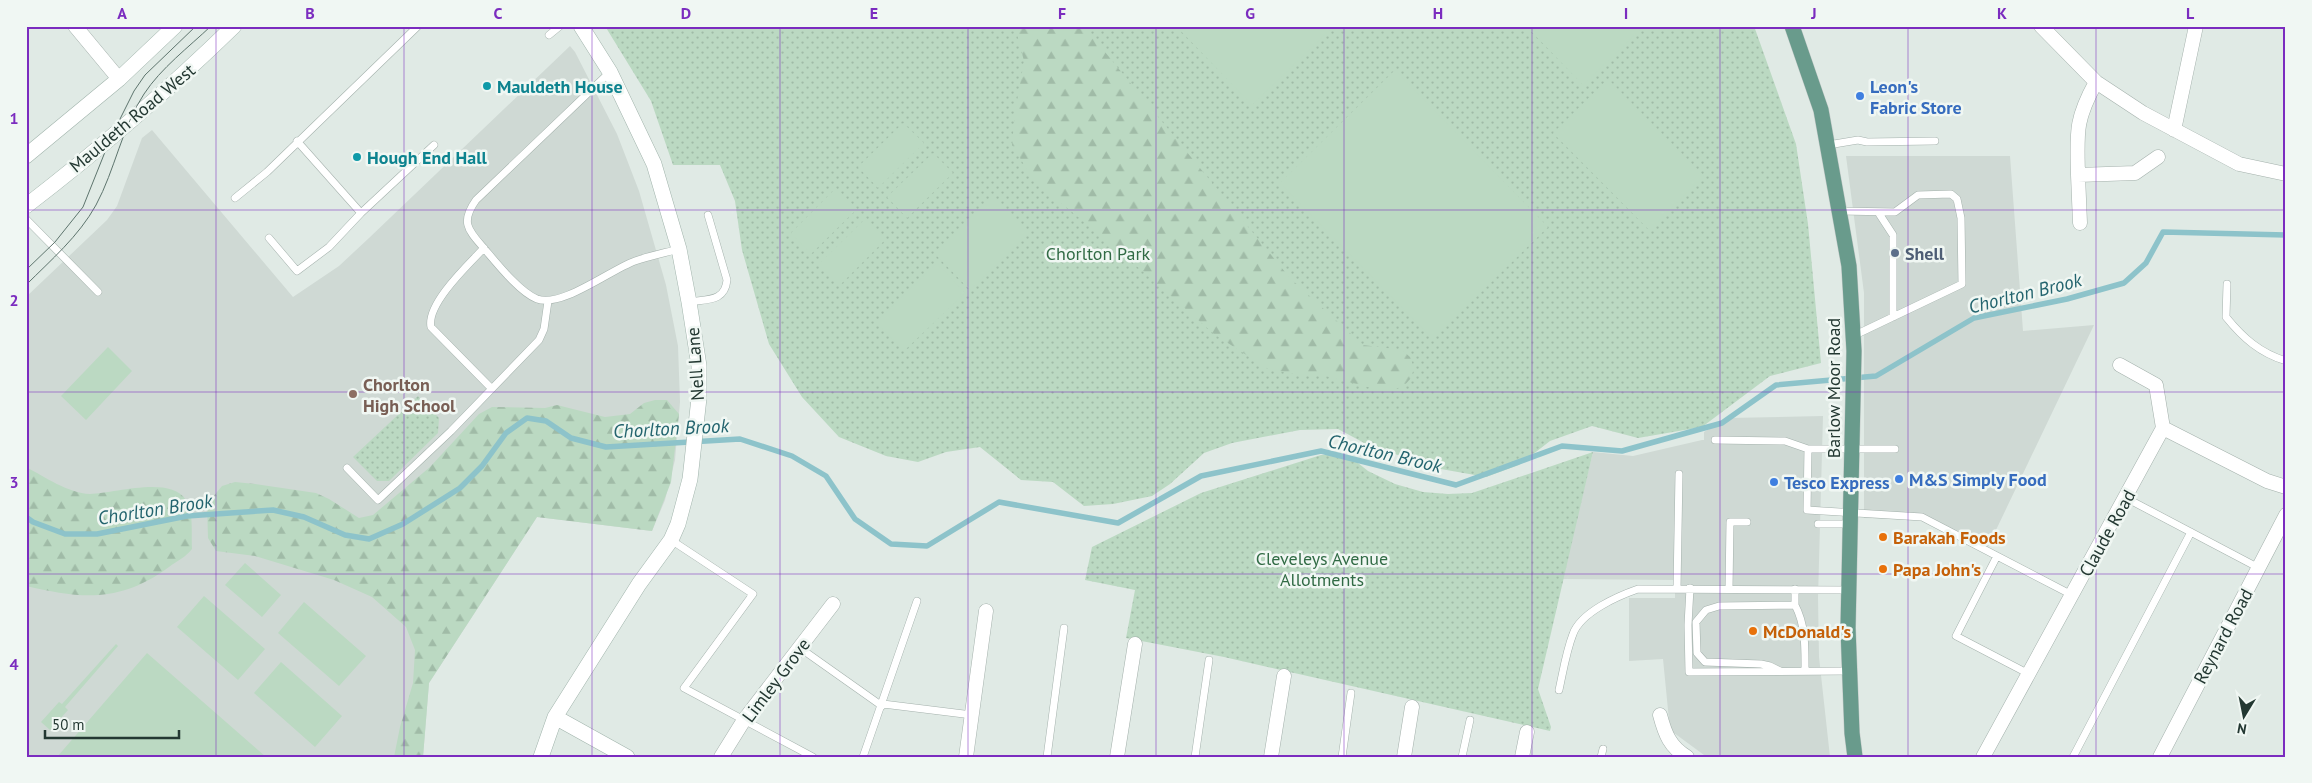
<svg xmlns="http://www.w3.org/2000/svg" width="2312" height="783" viewBox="0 0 2312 783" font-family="'PT Sans',sans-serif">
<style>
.built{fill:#cfd9d4}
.green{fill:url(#green-dots)}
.forest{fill:url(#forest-firs)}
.pitch{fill:#bbd9c2}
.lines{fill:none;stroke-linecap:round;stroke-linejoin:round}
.stream{stroke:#8dc3ca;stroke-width:5.5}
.lane-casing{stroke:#a4b1ac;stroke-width:8}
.street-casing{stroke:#a4b1ac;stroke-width:15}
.secondary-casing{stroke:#a1b4ac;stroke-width:16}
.primary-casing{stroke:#c1c7c6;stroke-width:16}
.lane{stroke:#fff;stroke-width:7}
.street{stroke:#fff;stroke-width:14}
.secondary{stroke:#fff;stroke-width:15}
.primary{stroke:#699b8c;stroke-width:15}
.tram{stroke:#5d746d;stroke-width:1}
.grid{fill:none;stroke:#7b2cbf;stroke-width:1;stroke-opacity:0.55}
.culture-dot{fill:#0f9aa8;stroke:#f0f7f3;stroke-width:2}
.shop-dot{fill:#3f7fe0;stroke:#f0f7f3;stroke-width:2}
.service-dot{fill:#5c6f8a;stroke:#f0f7f3;stroke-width:2}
.education-dot{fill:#8d6e63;stroke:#f0f7f3;stroke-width:2}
.food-dot{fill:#e8710a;stroke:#f0f7f3;stroke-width:2}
.labels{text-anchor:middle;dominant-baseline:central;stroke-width:5;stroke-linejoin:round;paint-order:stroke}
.culture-label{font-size:18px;font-weight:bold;fill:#0d838f;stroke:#f0f7f3;text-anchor:start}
.shop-label{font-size:18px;font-weight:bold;fill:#366cbe;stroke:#f0f7f3;text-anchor:start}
.street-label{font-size:18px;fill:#233832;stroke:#f0f7f3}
.park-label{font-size:18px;fill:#316b45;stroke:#f0f7f3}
.service-label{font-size:18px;font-weight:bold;fill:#4e5e75;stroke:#f0f7f3;text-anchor:start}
.education-label{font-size:18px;font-weight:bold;fill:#785e54;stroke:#f0f7f3;text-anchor:start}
.food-label{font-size:18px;font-weight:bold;fill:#c56008;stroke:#f0f7f3;text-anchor:start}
.water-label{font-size:19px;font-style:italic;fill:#23646e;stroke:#f0f7f3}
.neatline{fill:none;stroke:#7b2cbf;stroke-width:2}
.grid-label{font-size:16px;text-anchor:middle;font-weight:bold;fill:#7b2cbf}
</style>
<defs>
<pattern id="green-dots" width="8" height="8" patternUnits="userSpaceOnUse" patternTransform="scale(1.25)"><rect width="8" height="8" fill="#bbd9c2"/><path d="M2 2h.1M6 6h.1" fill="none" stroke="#a0bba7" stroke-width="1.8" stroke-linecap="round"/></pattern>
<pattern id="forest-firs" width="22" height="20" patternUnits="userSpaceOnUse" patternTransform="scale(1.25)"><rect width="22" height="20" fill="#bbd9c2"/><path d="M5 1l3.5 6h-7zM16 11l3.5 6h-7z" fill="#a0bba7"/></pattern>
</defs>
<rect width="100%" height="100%" fill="#e0eae5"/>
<path class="built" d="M 570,46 L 575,52 L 617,134 L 639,191 L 666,285 L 678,346 L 680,402 L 675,460 L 665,500 L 652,531 L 537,517 L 429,683 L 423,757 L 26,757 L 26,297 L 107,220 L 117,206 L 142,138 L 152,130 L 293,297 L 339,266 L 369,238 Z
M 1846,156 L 2010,156 L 2023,331 L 2094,325 L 1985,553 L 1924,520 L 1864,518 L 1864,293 Z
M 1823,416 L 1818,598 L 1819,657 L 1830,757 L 1716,757 L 1704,755 L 1670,730 L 1663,659 L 1629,661 L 1629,598 L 1675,598 L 1675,580 L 1562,579 L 1593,452 L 1633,456 L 1702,440 L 1704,440 L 1704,432 L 1728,418 Z"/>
<path class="green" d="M 605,26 L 1754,26 L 1796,144 L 1808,224 L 1821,363 L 1770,376 L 1702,427 L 1638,438 L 1592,426 L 1550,441 L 1519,465 L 1486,477 L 1441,469 L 1370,446 L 1338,429 L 1300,430 L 1232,443 L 1204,453 L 1170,484 L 1152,496 L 1113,504 L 1084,506 L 1053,482 L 1021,480 L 980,447 L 946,452 L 918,462 L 886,456 L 839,437 L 802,397 L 769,344 L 742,250 L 735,201 L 720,165 L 673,165 L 651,101 Z
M 418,396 L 439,418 L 438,433 L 389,481 L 377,481 L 353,457 Z
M 1593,452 L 1538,689 L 1551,727 L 1550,731 L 1224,657 L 1126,638 L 1135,590 L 1085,580 L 1092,547 L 1201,493 L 1321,455 L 1348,455 L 1368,471 L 1395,484 L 1423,492 L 1448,494 L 1472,493 Z"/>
<path class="forest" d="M 1015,26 L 1080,26 L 1096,41 L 1290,278 L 1363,345 L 1402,350 L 1410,357 L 1414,368 L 1411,378 L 1403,387 L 1383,391 L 1326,376 L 1299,375 L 1268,369 L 1214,334 L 1115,247 L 1034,181 L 1012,145 L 1015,113 L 1024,61 Z
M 655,400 L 667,400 L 679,414 L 671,482 L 652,531 L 537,517 L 429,683 L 423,757 L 394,757 L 400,727 L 413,683 L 415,650 L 406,627 L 372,597 L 334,580 L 255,556 L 216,551 L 208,538 L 207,504 L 222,486 L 235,482 L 255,484 L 316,493 L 329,499 L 359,518 L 373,515 L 430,467 L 479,414 L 492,407 L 545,408 L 557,405 L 605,417 L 630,414 L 644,403 Z
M 26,467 C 45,477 68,493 90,494 C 113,494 170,475 186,500 C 194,512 191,534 192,549 C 186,557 177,561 169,567 C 120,603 82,599 26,586 Z"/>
<path class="pitch" d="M 1176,26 L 1334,26 L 1252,105 Z
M 1526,26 L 1644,26 L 1583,85 Z
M 1395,70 L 1548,227 L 1433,339 L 1280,183 Z
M 1608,79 L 1704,176 L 1649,230 L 1553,133 Z
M 903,123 L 924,143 L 878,188 L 858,167 Z
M 933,153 L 953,173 L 907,218 L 887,197 Z
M 836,188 L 857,209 L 811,254 L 791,233 Z
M 991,197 L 1028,234 L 970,290 L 934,253 Z
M 866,218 L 886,239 L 841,284 L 820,263 Z
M 937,263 L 965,293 L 904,351 L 876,322 Z
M 108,347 L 132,371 L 86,420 L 61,396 Z
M 245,563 L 281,595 L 262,617 L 225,585 Z
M 204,596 L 265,649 L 238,680 L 177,627 Z
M 304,602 L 366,656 L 339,686 L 278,633 Z
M 116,644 L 118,646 L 65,707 L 68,710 L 50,730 L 41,722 L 59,702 L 62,704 Z
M 147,653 L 266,757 L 57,757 Z
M 281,662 L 342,716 L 315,747 L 254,693 Z"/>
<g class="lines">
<path class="stream" d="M 26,517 L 33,522 L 65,534 L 97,534 L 187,516 L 273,510 L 304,517 L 345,535 L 369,539 L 403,524 L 460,488 L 482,466 L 506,433 L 527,418 L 546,421 L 571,438 L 606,447 L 740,439 L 792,456 L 826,476 L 855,519 L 891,544 L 927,546 L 999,502 L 1118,523 L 1201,476 L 1321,451 L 1456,485 L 1562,446 L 1622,451 L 1722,423 L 1776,385 L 1876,376 L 1974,318 L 2067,299 L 2124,283 L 2146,263 L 2163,232 L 2286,235"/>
<defs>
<path id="lane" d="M 549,35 L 560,26
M 610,72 L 476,200 C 461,221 467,229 482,246 C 495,261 519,292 537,299 C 562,308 610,270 635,261 C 649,256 664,253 679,249
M 297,141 L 361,213
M 1828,145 L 1858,140 L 1867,142 L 1935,141
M 235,198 L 267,172 L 418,26
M 1840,211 L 1895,212 L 1918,195 L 1951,194 L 1957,199 L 1961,218 L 1962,284 L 1853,336
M 1878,212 L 1893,235 L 1893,317
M 26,219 L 98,292
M 269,238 L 297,271 L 329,247 L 361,213 L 434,145
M 484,248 C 469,264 426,304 431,327 L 491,388
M 2227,284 L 2226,317 C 2243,338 2260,353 2286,361
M 689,302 C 707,299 725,302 727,280 L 708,215
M 1715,440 L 1785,441 L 1808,449 L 1895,449
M 1808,449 L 1807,510 L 1922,517 L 2072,595
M 347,468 L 378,500 L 451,431 L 539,340 L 544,329 L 548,301
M 2126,498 L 2259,568
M 1818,524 L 1850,524
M 671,540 L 753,594 L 684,688 L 813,757
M 1997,556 L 1956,636 L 2029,674
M 1677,588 L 1679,474
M 1690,588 L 1688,625 L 1689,672 L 1849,671
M 1729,589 L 1730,522 L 1747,522
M 1795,605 C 1806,626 1805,648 1805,671
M 800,648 L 882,706
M 1780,671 L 1770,666 L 1761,664 L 1705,662 L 1697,653 L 1696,622 L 1706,610 L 1719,606 L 1795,605 L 1795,589
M 1559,690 C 1563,672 1566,652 1573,634 C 1581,612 1618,596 1638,589 L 1849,590
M 883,704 L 972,715
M 863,757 L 917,601
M 1047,757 L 1064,628
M 1195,757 L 1209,660
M 1342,757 L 1351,693
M 1462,757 L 1470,720
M 1601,757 L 1603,749
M 2073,757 L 2191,532"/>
<path id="street" d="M 75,26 L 119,79
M 2041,26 L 2096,82 L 2143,113 L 2239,164 L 2286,174
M 2096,82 C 2075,120 2077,132 2078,175 L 2135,173 L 2158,157
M 2174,130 L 2196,26
M 2078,175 L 2080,223
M 2120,365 L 2156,385 L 2163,428
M 1660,715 C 1665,734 1670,747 1687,757
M 721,757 L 744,720 L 833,604
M 966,757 L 986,611
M 1117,757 L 1135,644
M 1271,757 L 1284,676
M 1404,757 L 1412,707
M 1522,757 L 1527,732
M 1983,757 L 2163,428 L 2267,481 L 2286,487
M 2160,757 L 2286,515"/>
<path id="secondary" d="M 26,156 L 119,79 L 175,26
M 26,206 C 99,150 168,90 234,26
M 555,717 L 627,757
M 541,757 L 555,717 L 639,584 L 671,540 L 678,524 L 690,479 L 699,398 L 699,366 L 689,302 L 679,249 L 654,164 L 610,72 L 581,26"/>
<path id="primary" d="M 1792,26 L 1821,110 L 1849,266 L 1854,351 L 1848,628 L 1852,733 L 1855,757"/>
</defs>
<use href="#lane" class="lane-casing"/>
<use href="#street" class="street-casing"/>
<use href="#secondary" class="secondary-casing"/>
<use href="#primary" class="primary-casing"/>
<use href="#lane" class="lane"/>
<use href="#street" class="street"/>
<use href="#secondary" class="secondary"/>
<use href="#primary" class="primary"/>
<path class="tram" d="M 26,270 L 55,242 L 83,207 L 111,137 L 134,91 L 145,75 L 196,26
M 26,285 C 51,260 79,236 96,205 C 115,170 122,127 144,94 C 161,68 189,47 211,26"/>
</g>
<path class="grid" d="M 216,26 L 216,757M 404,26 L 404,757M 592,26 L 592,757M 780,26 L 780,757M 968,26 L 968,757M 1156,26 L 1156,757M 1344,26 L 1344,757M 1532,26 L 1532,757M 1720,26 L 1720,757M 1908,26 L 1908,757M 2096,26 L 2096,757M 26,210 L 2286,210M 26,392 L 2286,392M 26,574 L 2286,574"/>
<g class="culture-dot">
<circle cx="487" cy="86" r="5"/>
<circle cx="357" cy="157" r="5"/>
</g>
<g class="shop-dot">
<circle cx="1860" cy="96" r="5"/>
<circle cx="1899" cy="479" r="5"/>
<circle cx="1774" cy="482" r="5"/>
</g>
<circle class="service-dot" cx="1895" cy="253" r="5"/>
<circle class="education-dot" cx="353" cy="394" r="5"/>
<g class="food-dot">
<circle cx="1883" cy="537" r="5"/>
<circle cx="1883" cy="569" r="5"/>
<circle cx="1753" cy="631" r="5"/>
</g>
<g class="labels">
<g class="culture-label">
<text x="497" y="86">Mauldeth House</text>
<text x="367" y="157">Hough End Hall</text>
</g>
<g class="shop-label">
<text x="1870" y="86">Leon's<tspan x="1870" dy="21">Fabric Store</tspan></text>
<text x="1909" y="479">M&amp;S Simply Food</text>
<text x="1784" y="482">Tesco Express</text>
</g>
<g class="street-label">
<text transform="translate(132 118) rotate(-40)">Mauldeth Road West</text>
<text transform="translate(695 364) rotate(-94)">Nell Lane</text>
<text transform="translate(1833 388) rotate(-90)">Barlow Moor Road</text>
<text transform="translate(2107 533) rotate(-61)">Claude Road</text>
<text transform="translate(2223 636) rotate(-62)">Reynard Road</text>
<text transform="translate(776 680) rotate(-53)">Limley Grove</text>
</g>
<g class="park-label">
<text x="1098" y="253">Chorlton Park</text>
<text x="1322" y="558">Cleveleys Avenue<tspan x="1322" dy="21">Allotments</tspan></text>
</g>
<g class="service-label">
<text x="1905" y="253">Shell</text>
</g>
<g class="education-label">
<text x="363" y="384">Chorlton<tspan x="363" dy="21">High School</tspan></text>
</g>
<g class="food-label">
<text x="1893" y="537">Barakah Foods</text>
<text x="1893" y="569">Papa John's</text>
<text x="1763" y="631">McDonald's</text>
</g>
<g class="water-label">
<text transform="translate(2025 293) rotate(-14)">Chorlton Brook</text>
<text transform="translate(671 428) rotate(-3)">Chorlton Brook</text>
<text transform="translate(1385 453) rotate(13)">Chorlton Brook</text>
<text transform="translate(155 509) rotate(-9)">Chorlton Brook</text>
</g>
</g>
<rect width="2312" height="783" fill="none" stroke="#f0f7f3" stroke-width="55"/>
<g transform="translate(2244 716) rotate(190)" stroke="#f0f7f3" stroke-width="4" paint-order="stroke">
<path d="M0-4L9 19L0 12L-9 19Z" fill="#233832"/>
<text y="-8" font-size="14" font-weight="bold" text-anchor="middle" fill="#233832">N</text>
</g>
<path d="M45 730v8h134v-8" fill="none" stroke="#233832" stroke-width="2.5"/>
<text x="52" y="730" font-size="15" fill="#233832" stroke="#f0f7f3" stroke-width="4" paint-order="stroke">50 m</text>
<rect x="28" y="28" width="2256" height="728" class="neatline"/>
<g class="grid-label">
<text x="122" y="19">A</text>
<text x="310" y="19">B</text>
<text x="498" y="19">C</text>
<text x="686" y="19">D</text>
<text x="874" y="19">E</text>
<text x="1062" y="19">F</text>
<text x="1250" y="19">G</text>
<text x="1438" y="19">H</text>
<text x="1626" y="19">I</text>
<text x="1814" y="19">J</text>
<text x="2002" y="19">K</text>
<text x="2190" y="19">L</text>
<text x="14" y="124">1</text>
<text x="14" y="306">2</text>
<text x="14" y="488">3</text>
<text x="14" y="670">4</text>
</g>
</svg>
